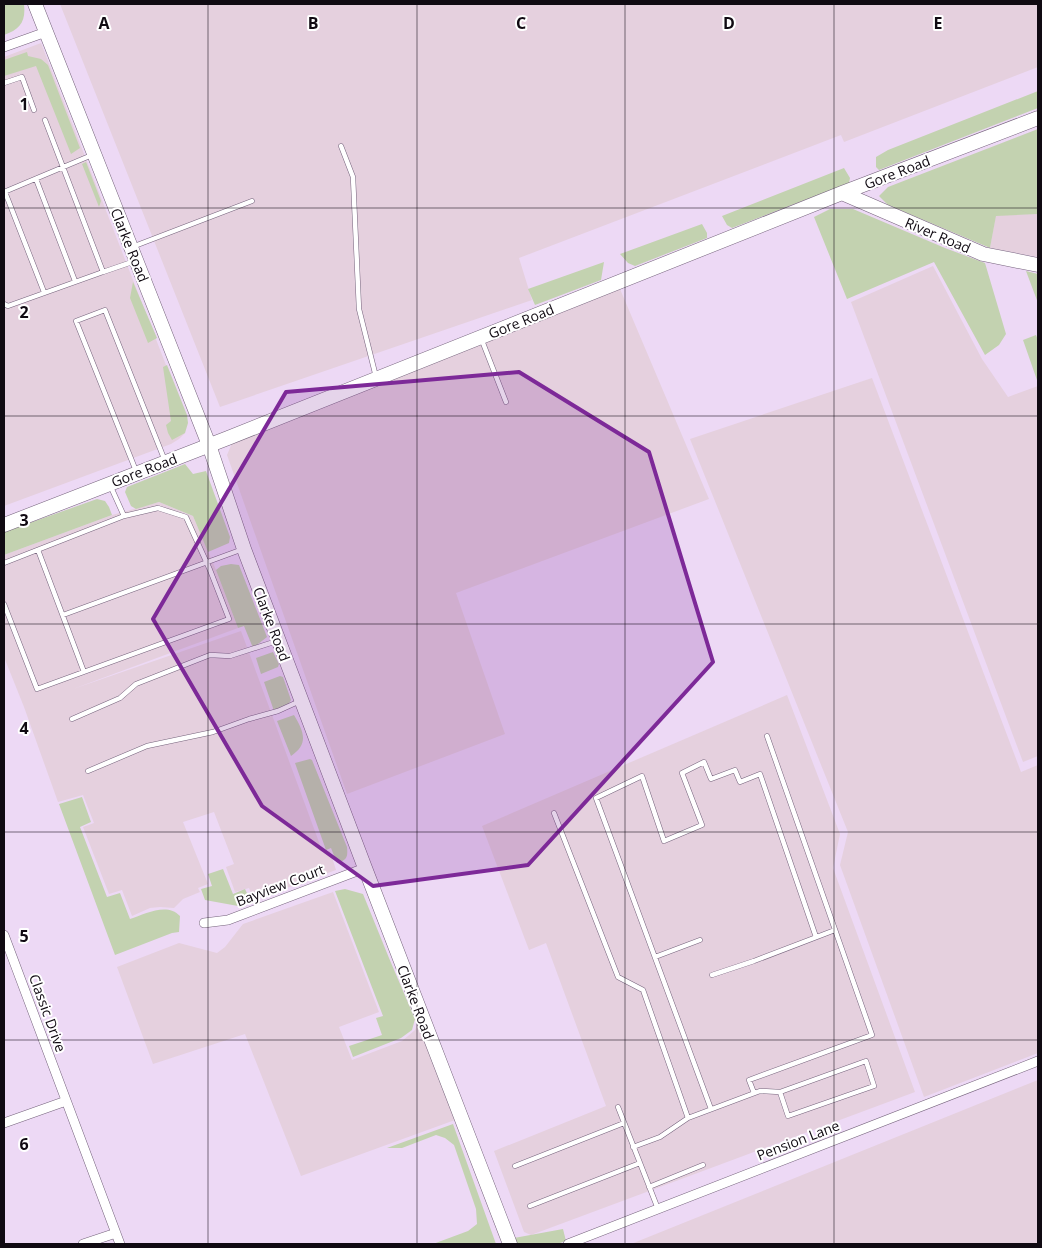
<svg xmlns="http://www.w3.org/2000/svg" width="1042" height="1248" viewBox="0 0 1042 1248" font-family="'Open Sans',sans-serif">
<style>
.industrial{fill:#e5d0de}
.green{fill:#c3d2b0}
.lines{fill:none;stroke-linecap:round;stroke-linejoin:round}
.lane-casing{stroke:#75637c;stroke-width:5.5}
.street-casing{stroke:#75637c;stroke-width:10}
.secondary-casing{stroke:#75637c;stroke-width:15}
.lane{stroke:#fff;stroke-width:4.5}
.street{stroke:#fff;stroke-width:9}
.secondary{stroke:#fff;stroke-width:14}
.marked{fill:#7d2998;fill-opacity:0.2;stroke:#7d2998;stroke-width:4;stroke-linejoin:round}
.grid{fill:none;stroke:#100a12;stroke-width:1;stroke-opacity:0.55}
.labels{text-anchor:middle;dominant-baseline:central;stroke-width:4;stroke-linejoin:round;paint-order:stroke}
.street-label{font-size:14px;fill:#100a12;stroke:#fff}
.grid-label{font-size:16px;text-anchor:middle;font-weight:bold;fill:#100a12;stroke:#fff;stroke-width:4;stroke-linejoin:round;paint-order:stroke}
</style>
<rect width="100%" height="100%" fill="#edd9f5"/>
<path class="industrial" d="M 60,4 L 1038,4 L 1038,67 L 844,142 L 841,135 L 519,258 L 532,300 L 220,407 Z
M 41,43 L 185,414 L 185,433 L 179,439 L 171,444 L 4,506 L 4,57 Z
M 1038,214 L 1038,257 L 990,248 L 996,215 Z
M 933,266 L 982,359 L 1008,397 L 1038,386 L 1038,756 L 1023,762 L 851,302 Z
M 620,289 L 709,499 L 456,593 L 505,734 L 347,794 L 227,455 L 232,443 Z
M 872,378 L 1021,772 L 1038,765 L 1038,1053 L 924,1097 L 840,865 L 848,832 L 690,439 Z
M 159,502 L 193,516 L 216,570 L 238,628 L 73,689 L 241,631 L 323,853 L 330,851 L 336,870 L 254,900 L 249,888 L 235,892 L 226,867 L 234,864 L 214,812 L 183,822 L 208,884 L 198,888 L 200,892 L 183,899 L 174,908 L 160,907 L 150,908 L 132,916 L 122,890 L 109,894 L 83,827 L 94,823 L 83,795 L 58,802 L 24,707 L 4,657 L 4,555 L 112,515 Z
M 787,695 L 840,834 L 833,868 L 915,1092 L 531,1235 L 524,1232 L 494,1151 L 606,1106 L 546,943 L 529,950 L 482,826 Z
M 333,892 L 379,1012 L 339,1027 L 352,1060 L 402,1041 L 415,1030 L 418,1022 L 455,1120 L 301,1176 L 245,1034 L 153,1064 L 117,967 L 179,943 L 217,953 L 225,947 L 243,924 Z
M 1038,1080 L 1038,1244 L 631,1244 Z"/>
<path class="green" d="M 4,4 L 24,4 C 26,22 20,29 4,35 Z
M 27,52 L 28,56 L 41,59 L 48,65 L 80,148 L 71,154 L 36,66 L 4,76 L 4,60 Z
M 1038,91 L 1038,108 L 879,170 L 876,167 L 876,157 L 888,150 Z
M 1038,129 L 1038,214 L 996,216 L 990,248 L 888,205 L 879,196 L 888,187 Z
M 86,162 L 101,201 L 99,207 L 82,164 Z
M 844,168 L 850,178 L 849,183 L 732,228 L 727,225 L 722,216 Z
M 830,209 L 853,209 L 945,248 L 985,263 L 1006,334 L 999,345 L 985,355 L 934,262 L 847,299 L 814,217 Z
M 702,224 L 707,233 L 707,238 L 635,266 L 628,263 L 620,254 Z
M 604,262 L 601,280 L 535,305 L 528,289 Z
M 1026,271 L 1038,274 L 1038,303 Z
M 133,282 L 157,338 L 148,343 L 130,298 Z
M 1036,335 L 1038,340 L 1038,383 L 1023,340 Z
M 167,365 L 187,415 L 188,423 L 185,433 L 172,440 L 168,433 L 166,425 L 171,421 L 163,367 Z
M 185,464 L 193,474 L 206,471 L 230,537 L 229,543 L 208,552 L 193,516 L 159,502 L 136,509 L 131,506 L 125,492 L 127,487 Z
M 97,499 L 105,501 L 109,507 L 112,515 L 4,555 L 4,532 Z
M 231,564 L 239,565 L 267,637 L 253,648 L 244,626 L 238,628 L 216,570 L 221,566 Z
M 273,652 L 279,664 L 278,667 L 261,674 L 256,658 Z
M 280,676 L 283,677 L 291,700 L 288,705 L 274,711 L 264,682 Z
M 294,715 C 304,732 309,744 291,756 L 277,721 Z
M 310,759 L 312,760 L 347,847 C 348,857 347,860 337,863 L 331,848 L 326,850 L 295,763 Z
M 82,797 L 91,822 L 80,827 L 107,897 L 120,893 L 130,919 C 145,914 167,902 180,916 L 179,932 L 172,933 L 115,955 L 59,804 Z
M 223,869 L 233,894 L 245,889 L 251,902 L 238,906 L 205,900 L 201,889 L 212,886 L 208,874 Z
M 345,889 L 363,894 L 389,958 L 415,1019 L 412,1030 L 401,1038 L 353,1057 L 349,1046 L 382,1035 L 376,1018 L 383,1016 L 335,891 Z
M 453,1124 L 496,1244 L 433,1244 L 468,1231 L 477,1224 L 476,1209 L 454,1145 L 445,1138 L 436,1135 L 402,1148 L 387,1148 Z
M 563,1229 L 566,1241 L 557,1244 L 516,1244 L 514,1238 Z"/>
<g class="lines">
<defs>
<path id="lane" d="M 4,83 L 22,77 L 34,110
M 341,146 L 353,177 L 359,309 L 376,377
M 36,179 L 75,281
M 4,192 L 92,155
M 5,192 L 44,292
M 132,247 L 252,201
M 103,272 L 135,261
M 4,304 L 8,306 L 103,272 L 45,120
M 481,338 L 506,402
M 136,471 L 76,321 L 105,310 L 165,461
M 110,485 L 124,516
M 38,550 L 84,672
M 4,563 L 124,516 L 158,508 L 186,517 L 210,570 L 229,619 L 37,689 L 4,604
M 63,615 L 243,549
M 72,719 L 120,698 L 136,684 L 210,655 L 230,656 L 277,641
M 88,771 L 147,746 L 213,732 L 249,719 L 278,711 L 300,701
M 554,813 L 618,977 L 643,990 L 688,1118 L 660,1137 L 633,1147
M 655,957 L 700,940
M 712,975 L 754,961 L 835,930
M 754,1093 L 749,1080 L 872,1035 L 767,736
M 618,1107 L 640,1163
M 711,1109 L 596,798 L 642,776 L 664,841 L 702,825 L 682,773 L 704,762 L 711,779 L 735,770 L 740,782 L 760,774 L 816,937
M 688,1118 L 760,1091 L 780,1092 L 788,1116 L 874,1086 L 866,1061 L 780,1092
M 515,1166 L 624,1123
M 649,1187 L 703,1165
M 530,1206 L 640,1163 L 658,1209"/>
<path id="street" d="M 4,47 L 46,32
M 204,923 L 228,920 L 365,868
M 4,935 L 120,1244
M 4,1123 L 66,1101
M 83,1244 L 116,1233
M 568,1244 L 1038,1061"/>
<path id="secondary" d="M 35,4 L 209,445 L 244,549 L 365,868 L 510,1244
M 842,193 L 983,254 L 1038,265
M 4,525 L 228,438 L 842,193 L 1038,118"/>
</defs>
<use href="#lane" class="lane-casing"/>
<use href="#street" class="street-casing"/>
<use href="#secondary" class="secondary-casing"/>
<use href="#lane" class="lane"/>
<use href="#street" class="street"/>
<use href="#secondary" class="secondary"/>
</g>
<path class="marked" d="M 519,372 L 649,452 L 713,662 L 528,865 L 373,886 L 262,806 L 153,619 L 286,392 Z"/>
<path class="grid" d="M 208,4 L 208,1244M 417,4 L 417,1244M 625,4 L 625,1244M 834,4 L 834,1244M 4,208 L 1038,208M 4,416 L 1038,416M 4,624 L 1038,624M 4,832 L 1038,832M 4,1040 L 1038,1040"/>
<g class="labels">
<g class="street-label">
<text transform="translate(897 172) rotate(-21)">Gore Road</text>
<text transform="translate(938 235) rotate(23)">River Road</text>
<text transform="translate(130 245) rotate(68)">Clarke Road</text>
<text transform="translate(521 321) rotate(-22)">Gore Road</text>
<text transform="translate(144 470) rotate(-21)">Gore Road</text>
<text transform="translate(272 624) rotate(69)">Clarke Road</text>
<text transform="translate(280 885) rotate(-21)">Bayview Court</text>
<text transform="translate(416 1002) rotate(69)">Clarke Road</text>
<text transform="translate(48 1013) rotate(70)">Classic Drive</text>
<text transform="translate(798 1140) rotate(-21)">Pension Lane</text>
</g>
</g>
<g class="grid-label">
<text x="104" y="29">A</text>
<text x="313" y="29">B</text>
<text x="521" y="29">C</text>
<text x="729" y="29">D</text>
<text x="938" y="29">E</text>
<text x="24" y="110">1</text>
<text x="24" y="318">2</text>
<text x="24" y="526">3</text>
<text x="24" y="734">4</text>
<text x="24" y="942">5</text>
<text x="24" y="1150">6</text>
</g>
<rect width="1042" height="1248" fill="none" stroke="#100a12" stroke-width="10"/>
</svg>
